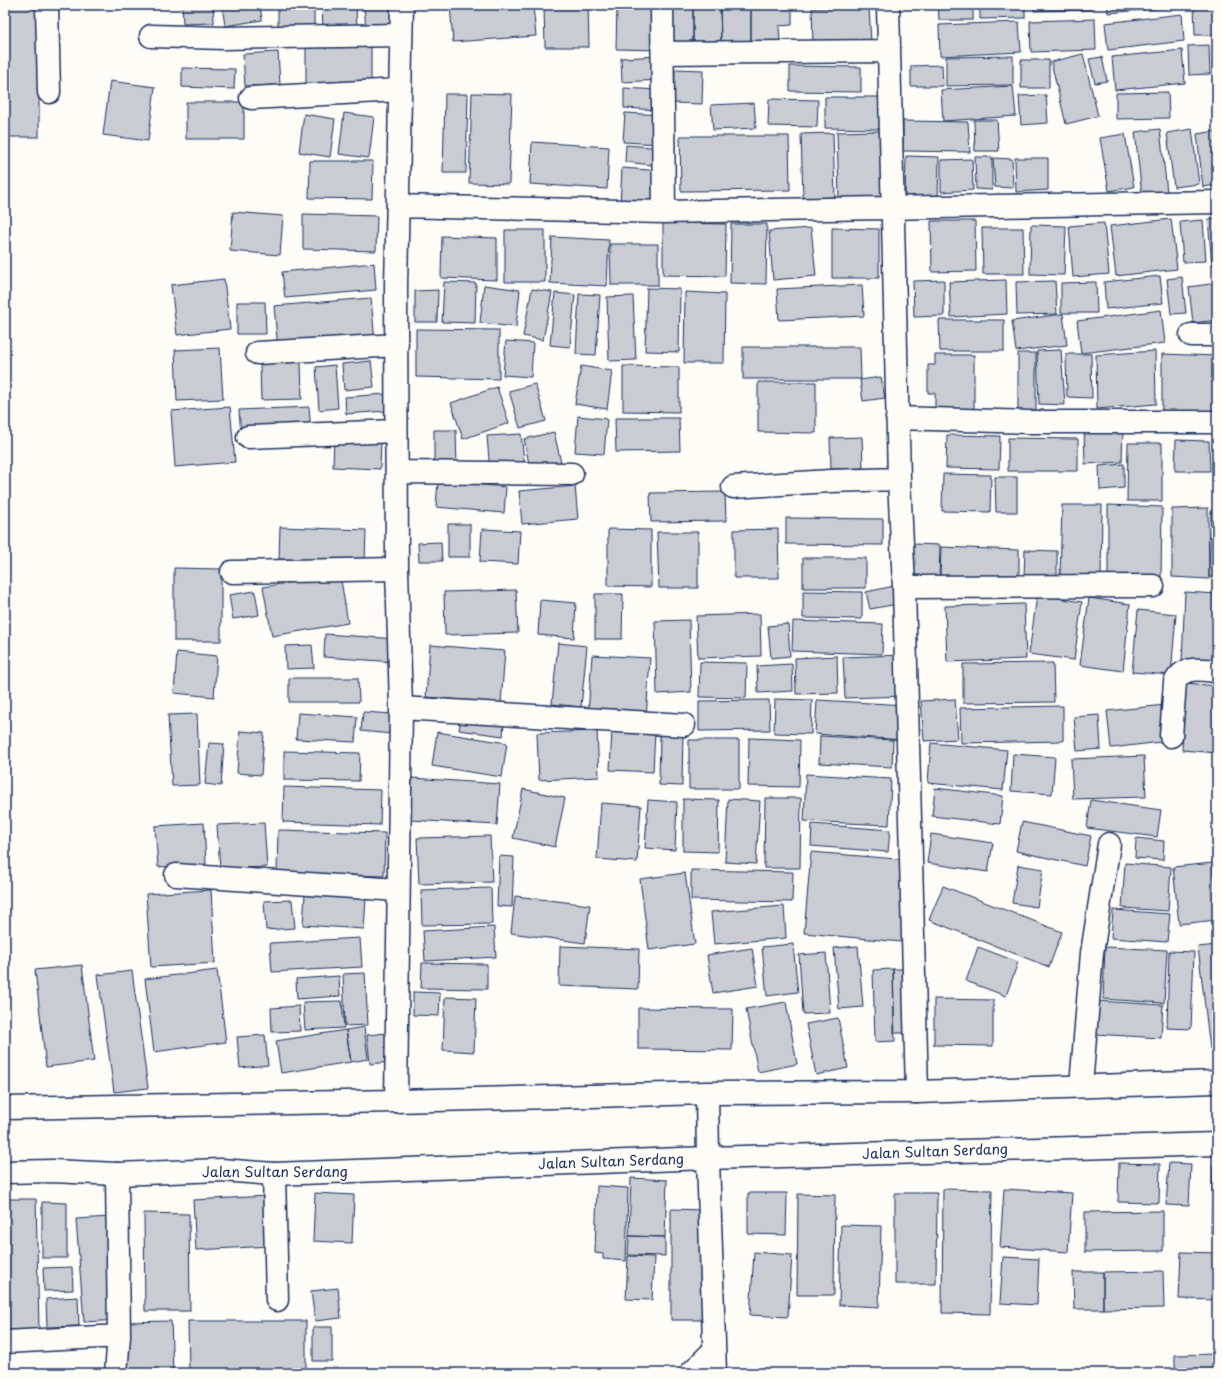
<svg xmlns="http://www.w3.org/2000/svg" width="1222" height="1378" viewBox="0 0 1222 1378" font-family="'Playpen Sans',sans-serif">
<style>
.building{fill:#c9ccd3;stroke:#1b2f5e}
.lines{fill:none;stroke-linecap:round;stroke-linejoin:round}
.minor-casing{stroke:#1b2f5e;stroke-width:25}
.highway-casing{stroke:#1b2f5e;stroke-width:25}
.minor{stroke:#fdfcf7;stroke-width:22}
.highway{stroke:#fdfcf7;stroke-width:22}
.labels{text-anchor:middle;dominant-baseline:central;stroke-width:3.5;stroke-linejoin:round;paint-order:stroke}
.street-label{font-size:14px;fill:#1b2f5e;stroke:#fdfcf7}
</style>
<rect width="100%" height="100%" fill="#fdfcf7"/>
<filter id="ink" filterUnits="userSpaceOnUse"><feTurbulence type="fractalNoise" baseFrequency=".025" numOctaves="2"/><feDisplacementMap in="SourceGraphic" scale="8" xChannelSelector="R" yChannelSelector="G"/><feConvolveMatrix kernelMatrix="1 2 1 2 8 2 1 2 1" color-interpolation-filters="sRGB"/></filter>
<g filter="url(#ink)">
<path class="building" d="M 5,5 L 39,5 L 39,137 L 5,137 Z
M 182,5 L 213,5 L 214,23 L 183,24 Z
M 222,5 L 260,5 L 262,20 L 225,26 Z
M 278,5 L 314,5 L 314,29 L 278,29 Z
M 322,5 L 356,5 L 357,28 L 323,29 Z
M 364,5 L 395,5 L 397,29 L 366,30 Z
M 450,5 L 533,5 L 536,36 L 453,42 Z
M 544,5 L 588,5 L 589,47 L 545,47 Z
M 617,5 L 658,5 L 657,50 L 616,49 Z
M 665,5 L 693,5 L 693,43 L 666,43 Z
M 693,5 L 720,5 L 721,43 L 693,43 Z
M 720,5 L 751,5 L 751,42 L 721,43 Z
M 751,5 L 792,5 L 792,25 L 779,26 L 780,42 L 751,42 Z
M 938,5 L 973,5 L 973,20 L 939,20 Z
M 980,5 L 1025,5 L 1025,18 L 980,19 Z
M 1034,5 L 1093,5 L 1093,10 L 1034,11 Z
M 1107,5 L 1187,5 L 1187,6 L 1108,13 Z
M 1194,5 L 1216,5 L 1217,35 L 1195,35 Z
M 869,7 L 871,42 L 813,44 L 812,8 Z
M 1182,14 L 1184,41 L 1108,50 L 1105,23 Z
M 1095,19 L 1096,50 L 1031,52 L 1030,21 Z
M 1019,22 L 1021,52 L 940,56 L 939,25 Z
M 1209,45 L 1210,74 L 1189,75 L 1188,46 Z
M 371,46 L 371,83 L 306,90 L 306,47 Z
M 1182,50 L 1185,83 L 1115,90 L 1112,57 Z
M 278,52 L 280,85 L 245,86 L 243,54 Z
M 1083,54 L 1098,116 L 1066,124 L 1051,62 Z
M 660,56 L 661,80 L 622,82 L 621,58 Z
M 1013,56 L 1013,85 L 946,86 L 946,57 Z
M 1102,57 L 1107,81 L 1095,83 L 1089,59 Z
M 1021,60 L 1049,60 L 1049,88 L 1021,88 Z
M 942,65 L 943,86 L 911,86 L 911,66 Z
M 790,66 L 861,67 L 861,92 L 790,91 Z
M 182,68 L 235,69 L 234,89 L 182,87 Z
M 675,69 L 703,70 L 702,104 L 674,103 Z
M 1216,70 L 1217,70 L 1217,114 L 1213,114 Z
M 110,81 L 155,87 L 148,141 L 103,135 Z
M 1013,86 L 1016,116 L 943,121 L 941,90 Z
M 624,88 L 658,90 L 658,110 L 624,108 Z
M 1168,92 L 1169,118 L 1116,119 L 1116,93 Z
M 472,93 L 512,94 L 509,184 L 469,183 Z
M 445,94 L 468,94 L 466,173 L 443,173 Z
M 1046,95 L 1048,123 L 1021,125 L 1019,96 Z
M 825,97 L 881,97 L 881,129 L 825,128 Z
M 769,99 L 818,100 L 817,127 L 768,126 Z
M 186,102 L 244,102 L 244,139 L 186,139 Z
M 754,103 L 756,128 L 713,130 L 711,105 Z
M 344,113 L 374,117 L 369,158 L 339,154 Z
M 625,113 L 663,115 L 661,144 L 623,142 Z
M 304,114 L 335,119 L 330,157 L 299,152 Z
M 974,120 L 997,120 L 999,151 L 975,151 Z
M 903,121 L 968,122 L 970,152 L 903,151 Z
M 1160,129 L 1167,192 L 1142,195 L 1135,132 Z
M 1192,129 L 1199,184 L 1174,187 L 1167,133 Z
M 881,131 L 882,198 L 839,199 L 837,132 Z
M 1217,131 L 1217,185 L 1203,187 L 1197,134 Z
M 833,133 L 835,197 L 803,198 L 801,134 Z
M 1125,134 L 1134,187 L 1109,191 L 1100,138 Z
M 680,136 L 789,136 L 790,190 L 681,191 Z
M 532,142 L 609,147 L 607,189 L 530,184 Z
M 626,145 L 664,148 L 662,166 L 625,162 Z
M 906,156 L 939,157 L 938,197 L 905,196 Z
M 975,157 L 992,157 L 992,190 L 976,189 Z
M 993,158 L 1012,159 L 1013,188 L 995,187 Z
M 1015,158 L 1048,158 L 1048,190 L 1016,192 Z
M 972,159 L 973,190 L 941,192 L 941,160 Z
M 310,161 L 373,161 L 372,199 L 309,198 Z
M 622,168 L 662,171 L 661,207 L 620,205 Z
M 233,212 L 283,216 L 280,255 L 230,251 Z
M 303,214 L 377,216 L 376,251 L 303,249 Z
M 1217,218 L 1217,264 L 1212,265 L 1208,219 Z
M 1171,219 L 1177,269 L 1116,276 L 1110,226 Z
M 1203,220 L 1206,261 L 1183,262 L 1180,222 Z
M 931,221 L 975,221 L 976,271 L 932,272 Z
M 663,223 L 726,224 L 725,276 L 663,275 Z
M 1104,223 L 1109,274 L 1073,277 L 1069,226 Z
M 731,224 L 767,224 L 766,284 L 730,283 Z
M 1031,225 L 1066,226 L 1064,275 L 1030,274 Z
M 811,228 L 816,276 L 773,280 L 769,231 Z
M 832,228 L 879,229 L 879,278 L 832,278 Z
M 982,228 L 1023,228 L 1024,274 L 983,274 Z
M 505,230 L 545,230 L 545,282 L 505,282 Z
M 442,236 L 497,238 L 497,280 L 441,278 Z
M 552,237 L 609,240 L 607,286 L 550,283 Z
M 610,244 L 658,244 L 658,285 L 611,285 Z
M 374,263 L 376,290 L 285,298 L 282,272 Z
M 1160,276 L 1163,303 L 1106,309 L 1104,282 Z
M 1182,277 L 1186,313 L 1171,314 L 1167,279 Z
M 224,279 L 230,329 L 177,335 L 171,285 Z
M 944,280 L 944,316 L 914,317 L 913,281 Z
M 1006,280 L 1007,314 L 951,317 L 949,282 Z
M 1055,281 L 1057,314 L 1017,315 L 1016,282 Z
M 444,282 L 476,283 L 475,323 L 442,322 Z
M 1096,282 L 1097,313 L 1061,313 L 1061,283 Z
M 1217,283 L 1217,320 L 1193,323 L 1189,287 Z
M 484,285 L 520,290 L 516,327 L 480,323 Z
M 862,285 L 864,316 L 779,320 L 777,289 Z
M 647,288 L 680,289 L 679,352 L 645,351 Z
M 532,289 L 552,292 L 543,340 L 523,336 Z
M 438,290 L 437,322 L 415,322 L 415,291 Z
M 685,292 L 725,294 L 724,363 L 684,363 Z
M 555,293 L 575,295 L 570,347 L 550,345 Z
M 579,294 L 600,295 L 596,355 L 576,354 Z
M 633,296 L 636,360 L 609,361 L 607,297 Z
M 371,298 L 375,342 L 278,349 L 274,306 Z
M 237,302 L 265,302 L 266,334 L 237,334 Z
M 1161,310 L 1165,343 L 1081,353 L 1077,321 Z
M 1063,314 L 1067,345 L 1016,351 L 1012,321 Z
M 939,320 L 1004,320 L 1004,351 L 940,351 Z
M 416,329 L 499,330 L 499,379 L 416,377 Z
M 506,341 L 533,343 L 531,377 L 503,375 Z
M 743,347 L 860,347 L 861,379 L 743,379 Z
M 220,348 L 223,399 L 177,401 L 175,350 Z
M 1061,350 L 1065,405 L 1039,404 L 1037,351 Z
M 1155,351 L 1156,404 L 1097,409 L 1096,355 Z
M 1018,353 L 1036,353 L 1036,412 L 1018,412 Z
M 1066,354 L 1091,354 L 1092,398 L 1067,397 Z
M 1162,354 L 1217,356 L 1217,412 L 1162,413 Z
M 935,355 L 974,355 L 974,410 L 935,410 L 935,393 L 928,393 L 928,365 L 935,365 Z
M 371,361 L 374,387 L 344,390 L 342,364 Z
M 301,362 L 302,399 L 261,400 L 260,364 Z
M 335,365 L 338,408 L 319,410 L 316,367 Z
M 581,366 L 612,371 L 607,409 L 575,404 Z
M 623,366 L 679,367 L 679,412 L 623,411 Z
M 881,377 L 885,398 L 863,401 L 860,380 Z
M 758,382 L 816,382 L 816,433 L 758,432 Z
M 535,384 L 546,421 L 520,428 L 509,391 Z
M 497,387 L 509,423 L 463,439 L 451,403 Z
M 385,394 L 386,411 L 346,414 L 345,397 Z
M 230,407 L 235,462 L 175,467 L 171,411 Z
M 309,407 L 311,432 L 241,435 L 239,410 Z
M 578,416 L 607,419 L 604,454 L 575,452 Z
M 615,418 L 679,418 L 680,451 L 616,452 Z
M 1084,428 L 1123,428 L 1122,462 L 1085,464 Z
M 434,430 L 456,430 L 457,470 L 434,470 Z
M 554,432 L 562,467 L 531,474 L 524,439 Z
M 521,434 L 525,468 L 490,471 L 487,436 Z
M 947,435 L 1000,436 L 999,469 L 946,468 Z
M 862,437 L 863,468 L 831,469 L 830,438 Z
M 334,438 L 381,441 L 380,469 L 333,467 Z
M 1008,438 L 1078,439 L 1078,471 L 1008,471 Z
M 1176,440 L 1209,441 L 1210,471 L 1175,471 Z
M 1128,443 L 1162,443 L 1162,501 L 1127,501 Z
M 1124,464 L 1124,488 L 1100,490 L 1099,466 Z
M 943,474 L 991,475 L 990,512 L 942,511 Z
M 995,477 L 1017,477 L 1017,512 L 996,512 Z
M 438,481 L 506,487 L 504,513 L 436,507 Z
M 575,486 L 578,519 L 522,524 L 519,491 Z
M 725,492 L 726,521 L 651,522 L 650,493 Z
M 1062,505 L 1102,505 L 1101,578 L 1060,577 Z
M 1108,505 L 1162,507 L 1161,578 L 1108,577 Z
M 1208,508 L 1209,579 L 1172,577 L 1172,509 Z
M 1211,510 L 1217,510 L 1217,578 L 1209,577 Z
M 786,518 L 883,519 L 883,545 L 786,544 Z
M 448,524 L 470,524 L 470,557 L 448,557 Z
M 280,527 L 366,530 L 365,562 L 279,559 Z
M 482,529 L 520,531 L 518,564 L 480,562 Z
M 608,529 L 651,530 L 651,587 L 608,586 Z
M 778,529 L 779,578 L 734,578 L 734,530 Z
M 657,532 L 698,532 L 698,588 L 659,588 Z
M 441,542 L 442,561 L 419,561 L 418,543 Z
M 913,544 L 940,545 L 939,579 L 911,578 Z
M 941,547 L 1019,550 L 1019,582 L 940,579 Z
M 1025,550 L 1057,551 L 1057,575 L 1024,576 Z
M 803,558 L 866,558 L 866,588 L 803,588 Z
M 174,568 L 221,569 L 221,641 L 174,641 Z
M 340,574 L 348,623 L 272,636 L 263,587 Z
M 899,585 L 903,603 L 870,609 L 866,592 Z
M 516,590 L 518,633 L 445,635 L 444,592 Z
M 255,591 L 259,615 L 233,619 L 229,595 Z
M 803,591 L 862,592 L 862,619 L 803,618 Z
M 1185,592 L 1217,594 L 1217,662 L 1182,661 Z
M 595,594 L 623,594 L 622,639 L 595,639 Z
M 1037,595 L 1082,602 L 1074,660 L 1029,654 Z
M 1089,598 L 1130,604 L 1123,671 L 1080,665 Z
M 540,600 L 576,603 L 574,638 L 538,635 Z
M 1024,604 L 1026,659 L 947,662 L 945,606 Z
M 1138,610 L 1176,614 L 1171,675 L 1132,672 Z
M 760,614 L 761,656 L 698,658 L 696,616 Z
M 689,620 L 691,692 L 657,694 L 655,621 Z
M 793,621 L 883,624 L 882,654 L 792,651 Z
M 788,624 L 790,656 L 771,658 L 768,626 Z
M 325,634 L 397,639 L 395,662 L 324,657 Z
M 558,643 L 587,646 L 581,707 L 552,704 Z
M 312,645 L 314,668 L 286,669 L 285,646 Z
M 430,645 L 505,651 L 501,703 L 426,697 Z
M 177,652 L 217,656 L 214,697 L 174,693 Z
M 592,655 L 650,658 L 646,719 L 588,715 Z
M 904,655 L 906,696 L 845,698 L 843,657 Z
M 837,656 L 838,693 L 796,694 L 795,658 Z
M 700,662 L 747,663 L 746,698 L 699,697 Z
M 1053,663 L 1054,702 L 963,703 L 963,664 Z
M 792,664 L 793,691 L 758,693 L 757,666 Z
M 289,678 L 358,678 L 359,702 L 289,702 Z
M 1186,683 L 1217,686 L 1217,753 L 1182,750 Z
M 775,699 L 812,700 L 811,734 L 774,733 Z
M 955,699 L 958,739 L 924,741 L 921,701 Z
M 769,700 L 770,730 L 699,731 L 699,701 Z
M 817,700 L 906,705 L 904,740 L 815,734 Z
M 1165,705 L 1169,741 L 1111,748 L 1107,711 Z
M 1063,706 L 1063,741 L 961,743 L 960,708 Z
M 363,712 L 393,714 L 392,734 L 361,731 Z
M 298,713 L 357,717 L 355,742 L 296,739 Z
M 197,714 L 200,785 L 172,786 L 168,715 Z
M 1099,715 L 1101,749 L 1077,751 L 1074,717 Z
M 461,717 L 504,722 L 503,736 L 459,730 Z
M 612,729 L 655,731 L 653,772 L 610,770 Z
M 240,731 L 264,733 L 261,775 L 237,773 Z
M 597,731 L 599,777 L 539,780 L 537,733 Z
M 437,732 L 507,743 L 502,777 L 432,766 Z
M 660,733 L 683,734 L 682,786 L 659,785 Z
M 820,736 L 893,740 L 892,767 L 819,763 Z
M 749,738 L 800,740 L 799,787 L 748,786 Z
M 689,740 L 739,740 L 739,789 L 689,789 Z
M 209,743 L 224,744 L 221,786 L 205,784 Z
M 931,743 L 1007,750 L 1003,790 L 928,783 Z
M 284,751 L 360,753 L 359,781 L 284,780 Z
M 1013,754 L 1055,757 L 1052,794 L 1011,791 Z
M 1144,756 L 1146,797 L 1073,799 L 1071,759 Z
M 806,774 L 891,779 L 889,825 L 804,821 Z
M 412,778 L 500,784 L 497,825 L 410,820 Z
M 284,787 L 381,790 L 380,825 L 283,822 Z
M 935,788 L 1003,796 L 1000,824 L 932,816 Z
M 523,789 L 565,798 L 555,847 L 513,838 Z
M 765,798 L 801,798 L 800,868 L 764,868 Z
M 683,799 L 719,800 L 718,852 L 683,851 Z
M 728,799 L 760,801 L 756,864 L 725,862 Z
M 648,800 L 677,802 L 675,850 L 645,848 Z
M 1091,800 L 1161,810 L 1157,837 L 1087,828 Z
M 601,803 L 641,806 L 637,862 L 597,859 Z
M 1022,822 L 1091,836 L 1085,866 L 1016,851 Z
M 204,823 L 206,864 L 158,867 L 155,826 Z
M 264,823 L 267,867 L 220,869 L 217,825 Z
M 812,824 L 890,830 L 888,852 L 811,846 Z
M 278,830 L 385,833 L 384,876 L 277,873 Z
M 931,834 L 993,843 L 988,872 L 927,863 Z
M 490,836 L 492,882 L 419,884 L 417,838 Z
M 1136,838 L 1164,841 L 1163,860 L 1135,858 Z
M 811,852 L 909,860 L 902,942 L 804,933 Z
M 499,856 L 514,857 L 512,907 L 497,906 Z
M 1125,863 L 1171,867 L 1168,911 L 1122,908 Z
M 1213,863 L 1217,920 L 1179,924 L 1173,867 Z
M 1018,865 L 1043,869 L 1037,907 L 1012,903 Z
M 691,870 L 793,872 L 792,902 L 691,900 Z
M 685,873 L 695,944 L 649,950 L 640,879 Z
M 943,886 L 1062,932 L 1049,967 L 929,920 Z
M 491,888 L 492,924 L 422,925 L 421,890 Z
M 211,890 L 215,963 L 151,967 L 146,894 Z
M 305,894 L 366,898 L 364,929 L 303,925 Z
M 515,896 L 590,905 L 585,943 L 511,933 Z
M 292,900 L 295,928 L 266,930 L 264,901 Z
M 784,906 L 786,938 L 714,944 L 711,912 Z
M 1113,910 L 1170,914 L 1167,942 L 1111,938 Z
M 494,927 L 496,957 L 425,961 L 423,931 Z
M 360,938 L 362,967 L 272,972 L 270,943 Z
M 793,944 L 798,992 L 767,996 L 762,947 Z
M 1217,945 L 1217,1048 L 1210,1049 L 1198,947 Z
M 560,946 L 639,949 L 638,989 L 559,986 Z
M 858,946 L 863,1007 L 839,1009 L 834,948 Z
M 978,947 L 1018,962 L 1006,996 L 966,981 Z
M 1105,947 L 1167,950 L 1164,1003 L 1103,999 Z
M 752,948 L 758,986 L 713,993 L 707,955 Z
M 1169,951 L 1194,952 L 1191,1029 L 1167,1028 Z
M 826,953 L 830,1013 L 803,1014 L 799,955 Z
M 422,963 L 487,964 L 487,989 L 421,988 Z
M 82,965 L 94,1061 L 46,1067 L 35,970 Z
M 893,969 L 911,969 L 912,1033 L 894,1033 Z
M 893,969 L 895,1041 L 875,1042 L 873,970 Z
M 217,970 L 226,1042 L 154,1052 L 145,979 Z
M 132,971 L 148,1088 L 114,1092 L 98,975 Z
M 365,973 L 368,1025 L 345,1026 L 343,974 Z
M 339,976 L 340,996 L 297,999 L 296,979 Z
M 413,992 L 440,993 L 439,1016 L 413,1015 Z
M 445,997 L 476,998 L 474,1052 L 443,1050 Z
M 934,999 L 993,1000 L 993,1046 L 934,1045 Z
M 342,1001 L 344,1028 L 305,1030 L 303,1002 Z
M 1096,1001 L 1163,1005 L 1161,1038 L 1094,1034 Z
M 786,1002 L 797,1064 L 758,1072 L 746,1009 Z
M 299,1006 L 300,1031 L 272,1032 L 271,1008 Z
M 638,1008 L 733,1009 L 732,1050 L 638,1049 Z
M 838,1018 L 848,1068 L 816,1075 L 806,1024 Z
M 364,1027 L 368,1059 L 351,1062 L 346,1030 Z
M 346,1030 L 351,1062 L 281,1073 L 276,1041 Z
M 387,1033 L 390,1062 L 370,1064 L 367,1035 Z
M 265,1035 L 268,1065 L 240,1068 L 237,1037 Z
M 1119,1163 L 1160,1164 L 1159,1203 L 1118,1202 Z
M 1169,1163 L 1191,1164 L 1189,1206 L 1166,1205 Z
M 1213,1165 L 1217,1165 L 1217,1233 L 1211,1233 Z
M 631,1178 L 667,1180 L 665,1237 L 629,1236 Z
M 597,1186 L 628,1188 L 626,1261 L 603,1259 L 603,1254 L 595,1253 Z
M 943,1189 L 992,1190 L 990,1314 L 942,1313 Z
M 1004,1189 L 1072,1193 L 1068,1252 L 1000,1247 Z
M 315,1193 L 354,1195 L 352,1243 L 313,1241 Z
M 748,1193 L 787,1193 L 786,1235 L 748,1234 Z
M 895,1193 L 937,1193 L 936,1284 L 895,1284 Z
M 798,1194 L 835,1195 L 834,1295 L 797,1295 Z
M 268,1196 L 271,1246 L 196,1250 L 193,1200 Z
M 5,1199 L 36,1199 L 39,1329 L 5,1330 Z
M 42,1202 L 67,1203 L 67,1258 L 42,1258 Z
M 671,1209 L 703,1210 L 703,1320 L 671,1320 Z
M 1163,1211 L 1163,1251 L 1085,1252 L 1085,1212 Z
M 144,1213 L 189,1214 L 190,1311 L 145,1311 Z
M 111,1217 L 119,1320 L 84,1322 L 76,1219 Z
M 841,1225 L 881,1226 L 879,1307 L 839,1305 Z
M 629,1236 L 665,1237 L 665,1256 L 628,1255 Z
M 754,1252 L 792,1255 L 788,1317 L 750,1315 Z
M 1181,1252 L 1217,1253 L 1217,1300 L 1179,1299 Z
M 628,1256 L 654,1257 L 652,1300 L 626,1299 Z
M 1003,1257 L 1039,1259 L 1037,1305 L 1000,1303 Z
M 72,1267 L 73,1290 L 44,1291 L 43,1268 Z
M 1163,1271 L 1164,1308 L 1103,1309 L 1103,1272 Z
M 1073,1272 L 1103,1272 L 1103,1309 L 1074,1309 Z
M 338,1288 L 341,1318 L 315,1321 L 311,1291 Z
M 78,1297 L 79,1326 L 47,1327 L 46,1299 Z
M 171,1321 L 173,1373 L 126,1373 L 125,1322 Z
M 188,1321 L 306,1321 L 306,1373 L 189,1373 Z
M 313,1327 L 332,1327 L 332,1361 L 313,1361 Z
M 1217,1354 L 1217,1373 L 1175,1373 L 1175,1355 Z"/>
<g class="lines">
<defs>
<path id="minor" d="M 47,5 L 49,92
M 662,5 L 664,212
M 888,5 L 899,479 L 904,587 L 917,1092
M 151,36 L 224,38 L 401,35
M 663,53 L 888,51
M 251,98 L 399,90
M 398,206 L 664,212 L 1217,202
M 1191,335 L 1217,335
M 257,353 L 397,345
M 897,418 L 1029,422 L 1217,422
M 248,437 L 396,431
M 398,472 L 572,474
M 733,487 L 830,481 L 899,479
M 232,572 L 397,569
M 904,587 L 1153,586
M 401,708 L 684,725
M 1171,736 L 1175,682 C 1184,665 1200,670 1217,671
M 176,875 L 398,890
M 1081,1086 L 1092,953 L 1109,844
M 396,1101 L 401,708 L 397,569 L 396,286 L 402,5
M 708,1158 L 715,1373
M 274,1174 L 277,1300
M 5,1342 L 119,1336
M 116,1373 L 119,1336 L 117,1174
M 691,1373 L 713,1351"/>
<path id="highway" d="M 707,1093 L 708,1158
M 5,1108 L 396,1101 L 707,1093 L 917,1092 L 1217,1082
M 5,1172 L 52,1171 L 117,1174 L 221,1170 L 274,1174 L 708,1158 L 1217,1144"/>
</defs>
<use href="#minor" class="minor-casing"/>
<use href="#highway" class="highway-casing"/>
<use href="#minor" class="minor"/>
<use href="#highway" class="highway"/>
</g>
</g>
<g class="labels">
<g class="street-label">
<text transform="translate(935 1151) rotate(-2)">Jalan Sultan Serdang</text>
<text transform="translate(611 1161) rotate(-2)">Jalan Sultan Serdang</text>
<text x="275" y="1171">Jalan Sultan Serdang</text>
</g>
</g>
<rect width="1222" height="1378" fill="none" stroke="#fdfcf7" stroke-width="20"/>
<rect x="10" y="10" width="1202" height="1358" fill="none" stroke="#1b2f5e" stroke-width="1.5" filter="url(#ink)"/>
</svg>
